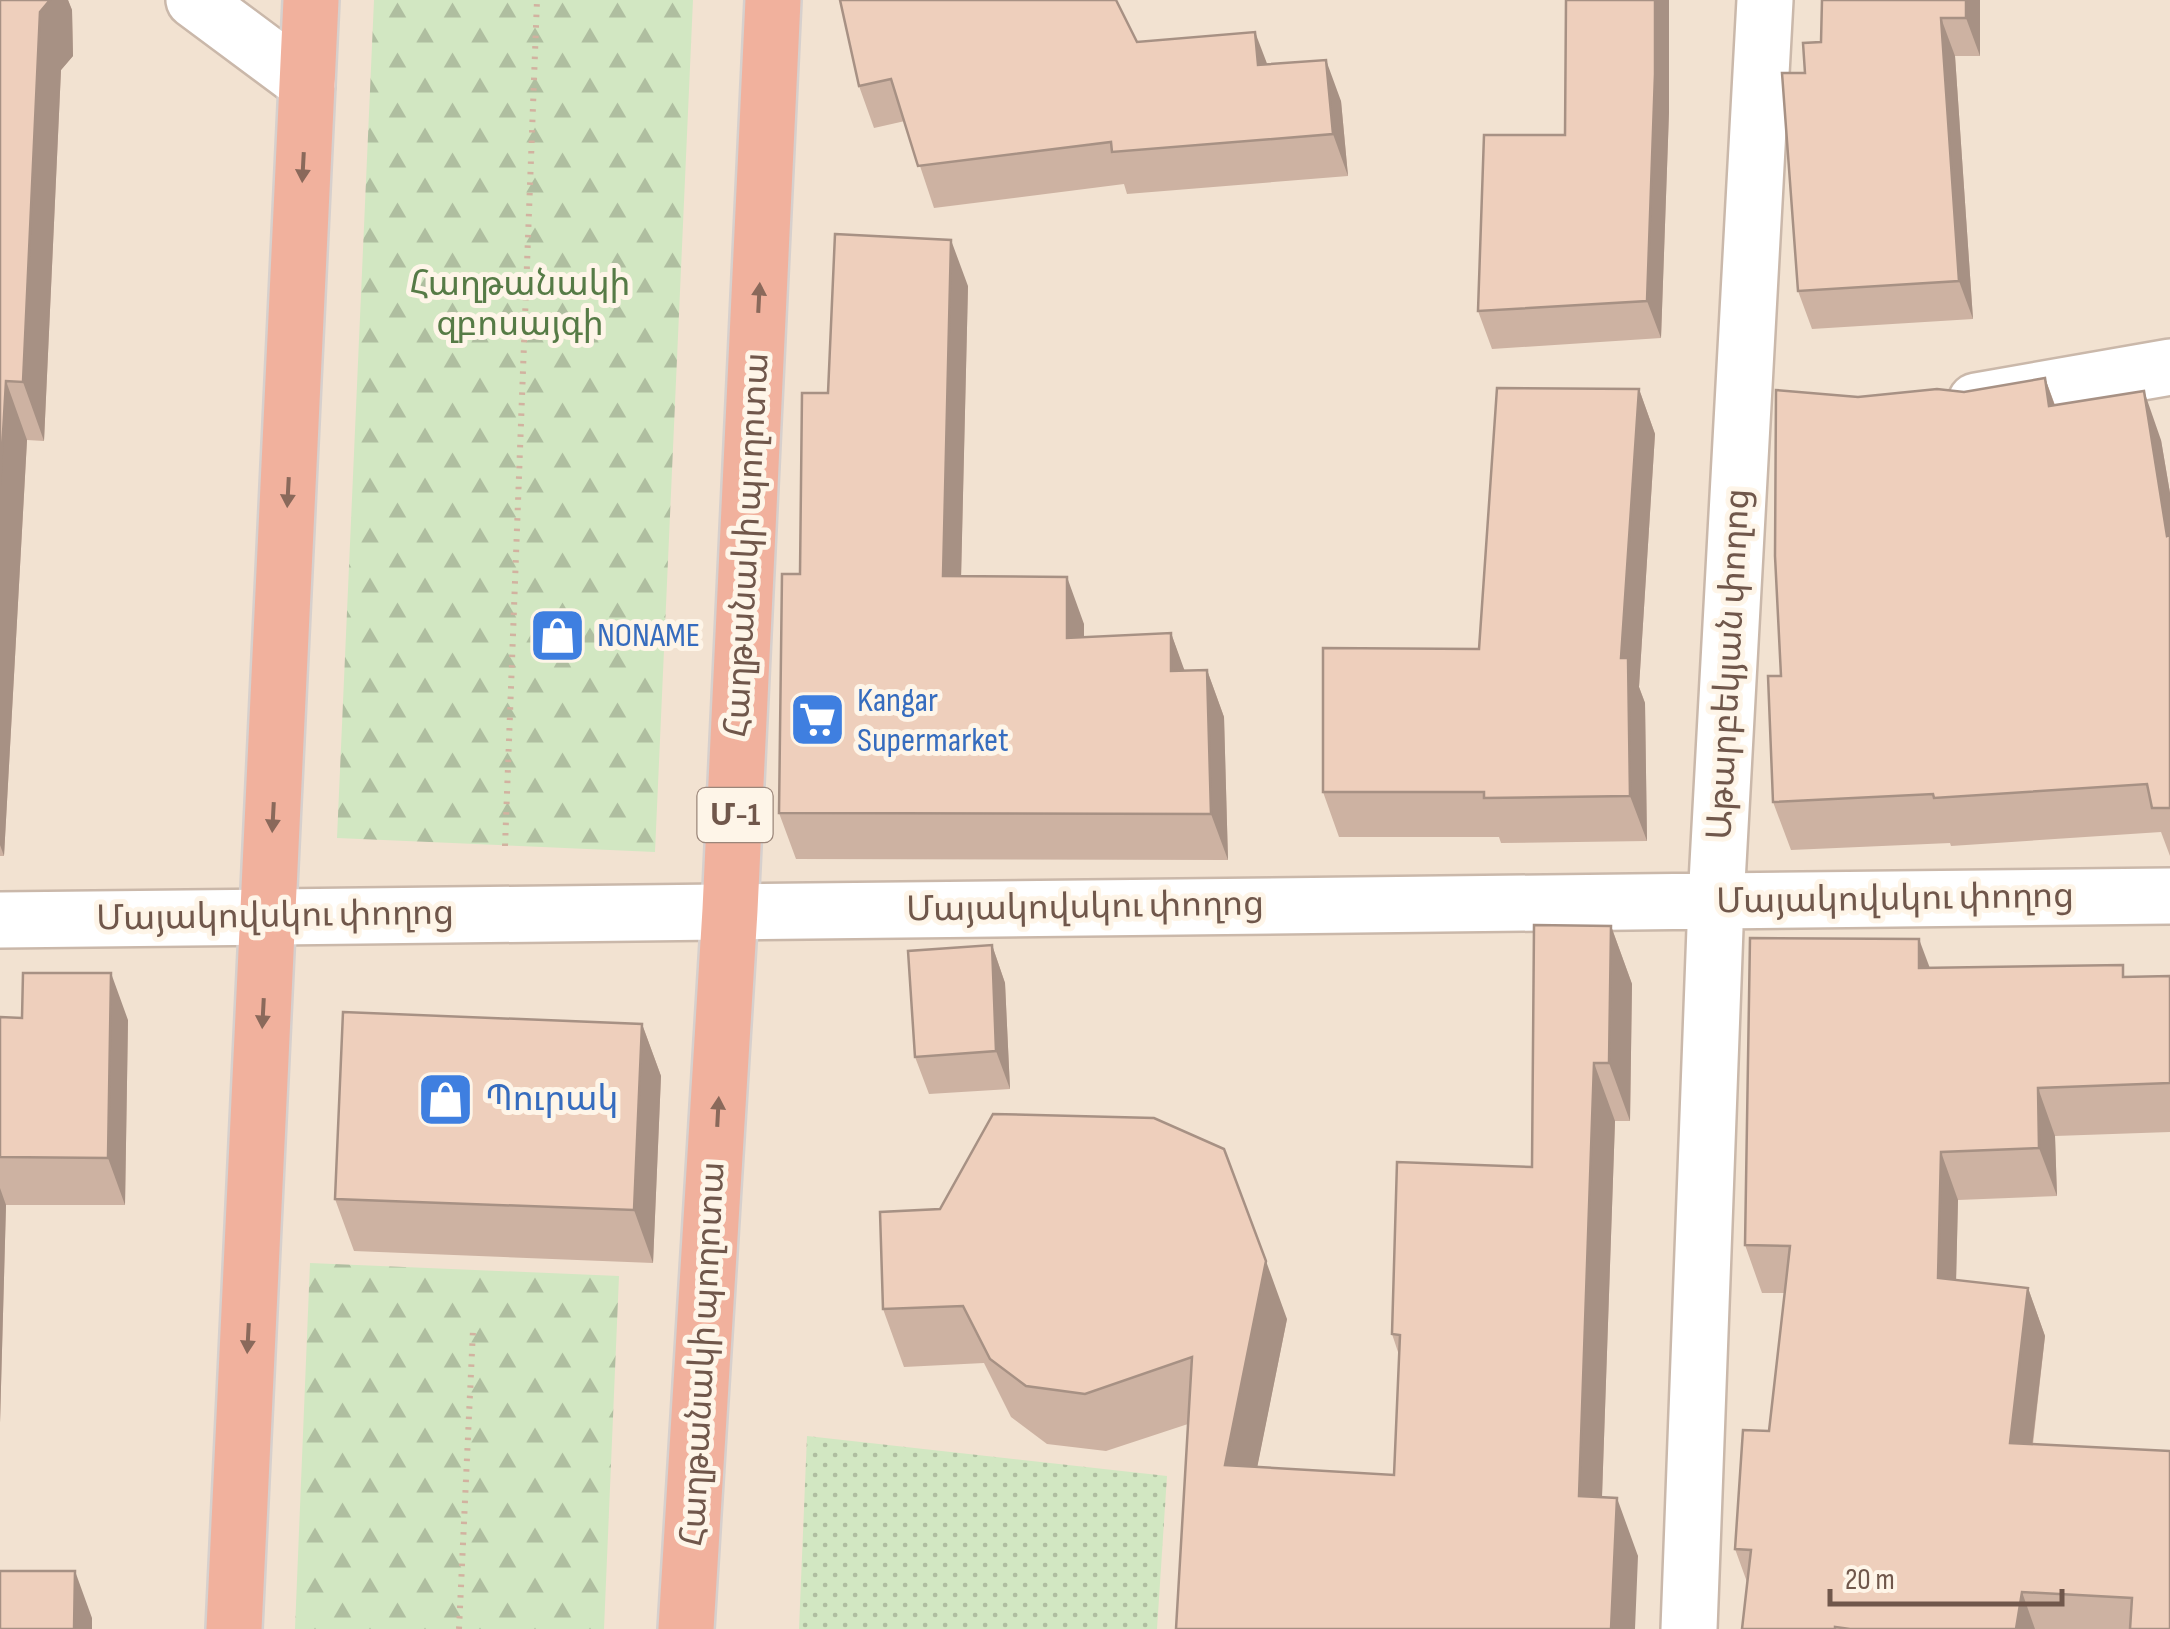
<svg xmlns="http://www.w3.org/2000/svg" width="2170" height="1629" viewBox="0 0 2170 1629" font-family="'Sofia Sans Condensed','Noto Sans Armenian',sans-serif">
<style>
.residential{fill:#f2e2d1}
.grass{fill:url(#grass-dots)}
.forest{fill:url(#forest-firs)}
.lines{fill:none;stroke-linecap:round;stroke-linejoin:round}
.street-casing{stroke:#cab8aa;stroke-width:60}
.highway-casing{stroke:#d7d0cd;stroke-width:60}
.path{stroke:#d2b2a0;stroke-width:6;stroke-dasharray:2.5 8;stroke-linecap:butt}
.street{stroke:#fff;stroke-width:55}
.highway{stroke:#f1b19d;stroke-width:55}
.wall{fill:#cdb2a2}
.shaded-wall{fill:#a79184}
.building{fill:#eecfbc;stroke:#a79184;stroke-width:2.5}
.oneway{fill:#8a695b}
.labels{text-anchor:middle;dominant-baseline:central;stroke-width:10;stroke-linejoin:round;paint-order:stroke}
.shield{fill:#fef5e8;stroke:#9b867a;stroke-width:2.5}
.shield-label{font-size:32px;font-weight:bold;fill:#70574b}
.park-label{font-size:35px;fill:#567b46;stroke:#fef5e8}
.street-label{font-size:35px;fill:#70574b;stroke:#fef5e8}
.shop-label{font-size:35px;fill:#366cbe;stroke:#fef5e8;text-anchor:start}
</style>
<defs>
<pattern id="grass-dots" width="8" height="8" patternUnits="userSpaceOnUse" patternTransform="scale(2.5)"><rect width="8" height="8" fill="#d2e7c2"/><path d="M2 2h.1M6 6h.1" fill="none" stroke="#afbea0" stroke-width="1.8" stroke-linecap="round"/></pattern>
<pattern id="forest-firs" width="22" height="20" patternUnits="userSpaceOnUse" patternTransform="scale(2.5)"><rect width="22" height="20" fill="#d2e7c2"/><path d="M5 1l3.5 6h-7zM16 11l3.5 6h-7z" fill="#afbea0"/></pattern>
</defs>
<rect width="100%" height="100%" fill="#faf1e3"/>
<path class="residential" d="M 0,0 L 2170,0 L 2170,1629 L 0,1629 Z"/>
<path class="grass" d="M 807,1436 L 1167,1476 L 1157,1629 L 799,1629 Z"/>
<path class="forest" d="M 374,0 L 693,0 L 655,852 L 337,838 Z
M 310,1263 L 619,1276 L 604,1629 L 295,1629 Z"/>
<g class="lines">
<defs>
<path id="street" d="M 194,0 L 307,84
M 1976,401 L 2170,367
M 0,920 L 2170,896
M 1689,1629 L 1716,901 L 1765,0"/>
<path id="highway" d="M 234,1629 L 311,0
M 686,1629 L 730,910 L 773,0"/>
</defs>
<use href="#street" class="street-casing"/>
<use href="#highway" class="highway-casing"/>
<path class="path" d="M 505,846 L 537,0
M 459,1629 L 473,1330"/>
<use href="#street" class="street"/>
<use href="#highway" class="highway"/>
</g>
<path class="wall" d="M 0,0 L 68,0 L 72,10 L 73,56 L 61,70 L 44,441 L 27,440 L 4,856 L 0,856 Z
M 840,0 L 1137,42 L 1267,65 L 1341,101 L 1348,176 L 1127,194 L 1124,184 L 934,208 L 905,121 L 874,128 L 859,86 Z
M 1566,0 L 1669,0 L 1669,112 L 1661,338 L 1492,349 L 1478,311 L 1565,135 Z
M 1980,0 L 1980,56 L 1955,56 L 1973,319 L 1812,329 L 1798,291 L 1805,73 L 1821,42 Z
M 968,286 L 961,576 L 1084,624 L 1084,637 L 1171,633 L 1184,671 L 1207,670 L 1224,717 L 1228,860 L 796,859 L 779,813 L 800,574 L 828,393 Z
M 2045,378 L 2055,405 L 2161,440 L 2170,493 L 2170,856 L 2161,832 L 1951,846 L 1950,843 L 1791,850 L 1773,802 L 1781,676 L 1858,397 L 1964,392 Z
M 1639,389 L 1655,434 L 1639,687 L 1645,703 L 1647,841 L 1501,843 L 1499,837 L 1339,837 L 1323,792 L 1479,649 Z
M 1611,926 L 1632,984 L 1630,1121 L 1615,1121 L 1602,1497 L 1638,1556 L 1176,1629 L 1188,1424 L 1106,1451 L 1047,1444 L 1011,1417 L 984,1363 L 904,1367 L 883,1309 L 880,1212 L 1287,1319 L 1257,1467 L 1394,1475 L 1399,1355 L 1392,1334 L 1532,1167 Z
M 992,945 L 1005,983 L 1010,1089 L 929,1094 L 915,1057 Z
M 1930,968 L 2127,977 L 2170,976 L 2170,1132 L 2055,1136 L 2057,1196 L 1958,1200 L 1956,1280 L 2028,1288 L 2045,1336 L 2033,1444 L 2170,1629 L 1742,1629 L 1747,1582 L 1735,1549 L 1769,1431 L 1785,1293 L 1762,1293 L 1745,1245 Z
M 0,1017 L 128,1020 L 125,1205 L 6,1205 L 0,1423 Z
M 642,1024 L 661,1076 L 653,1263 L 354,1251 L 335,1199 Z"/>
<path class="shaded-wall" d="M 50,0 L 68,0 L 72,10 L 73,56 L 61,70 L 44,441 L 23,382 L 40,12 Z
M 1655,0 L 1669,0 L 1669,112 L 1661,338 L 1647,301 Z
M 1966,0 L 1980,0 L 1980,56 L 1966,18 Z
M 1941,18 L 1955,56 L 1973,319 L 1959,281 Z
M 1255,32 L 1271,74 L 1258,65 Z
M 1326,60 L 1341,101 L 1348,176 L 1333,134 Z
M 951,240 L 968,286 L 960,622 L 943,576 Z
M 2045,378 L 2062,426 L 2049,406 Z
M 6,381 L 27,440 L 4,856 L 0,845 L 0,486 Z
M 1639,389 L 1655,434 L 1639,687 L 1645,703 L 1647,841 L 1630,796 L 1621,658 Z
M 2144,391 L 2161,440 L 2170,493 L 2170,544 L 2167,536 Z
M 1067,577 L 1084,624 L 1084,684 L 1067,638 Z
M 1171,633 L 1188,680 L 1171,671 Z
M 1207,670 L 1224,717 L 1228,860 L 1211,814 Z
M 1611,926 L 1632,984 L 1630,1121 L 1609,1063 Z
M 1919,939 L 1937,987 L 1919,968 Z
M 992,945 L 1005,983 L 1010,1089 L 996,1051 Z
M 111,973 L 128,1020 L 125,1205 L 108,1158 Z
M 642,1024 L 661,1076 L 653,1263 L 634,1210 Z
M 1594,1063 L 1615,1121 L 1600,1554 L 1579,1496 Z
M 2038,1088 L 2055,1136 L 2057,1196 L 2039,1148 Z
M 1941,1152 L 1958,1200 L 1955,1325 L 1938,1278 Z
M 0,1188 L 6,1205 L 0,1423 Z
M 1266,1261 L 1287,1319 L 1246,1523 L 1225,1465 Z
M 2028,1288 L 2045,1336 L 2027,1490 L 2010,1443 Z
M 1617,1498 L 1638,1556 L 1635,1629 L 1611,1629 Z
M 75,1571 L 92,1618 L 92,1629 L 74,1629 Z
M 2022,1592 L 2035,1629 L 2016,1629 Z"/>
<path class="building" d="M 0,0 L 50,0 L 40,12 L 23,382 L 6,381 L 0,486 Z
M 840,0 L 1116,0 L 1137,42 L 1255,32 L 1258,65 L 1326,60 L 1333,134 L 1112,152 L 1111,142 L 918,166 L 891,79 L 859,86 Z
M 1566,0 L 1655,0 L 1655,74 L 1647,301 L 1478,311 L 1484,135 L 1565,135 Z
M 1822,0 L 1966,0 L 1966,18 L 1941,18 L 1959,281 L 1798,291 L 1782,73 L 1805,73 L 1803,43 L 1821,42 Z
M 835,234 L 951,240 L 943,576 L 1067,577 L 1067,638 L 1171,633 L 1171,671 L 1207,670 L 1211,814 L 779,813 L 782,574 L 800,574 L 802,393 L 828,393 Z
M 2045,378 L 2049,406 L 2144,391 L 2167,536 L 2170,535 L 2170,808 L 2152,808 L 2147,784 L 1934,798 L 1933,794 L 1773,802 L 1768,676 L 1781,676 L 1775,556 L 1776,390 L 1858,397 L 1937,389 L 1964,392 Z
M 1497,388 L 1639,389 L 1621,658 L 1628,658 L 1630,796 L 1484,798 L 1484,792 L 1323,792 L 1323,648 L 1479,649 Z
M 1534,925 L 1611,926 L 1609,1063 L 1594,1063 L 1579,1496 L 1617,1498 L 1611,1629 L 1176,1629 L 1192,1357 L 1085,1394 L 1026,1386 L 990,1359 L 963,1306 L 883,1309 L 880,1212 L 940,1209 L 993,1114 L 1154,1118 L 1224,1149 L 1266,1261 L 1225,1465 L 1394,1475 L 1400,1335 L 1392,1334 L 1397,1162 L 1532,1167 Z
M 1750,938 L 1919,939 L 1919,968 L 2123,965 L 2123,977 L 2170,976 L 2170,1083 L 2038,1088 L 2039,1148 L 1941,1152 L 1938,1278 L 2028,1288 L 2010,1443 L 2170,1451 L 2170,1629 L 2130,1629 L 2132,1598 L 2022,1592 L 2016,1629 L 1850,1629 L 1835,1627 L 1835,1629 L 1742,1629 L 1751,1550 L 1735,1549 L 1743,1430 L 1769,1431 L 1790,1246 L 1745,1245 Z
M 992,945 L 996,1051 L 915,1057 L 908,951 Z
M 23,973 L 111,973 L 108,1158 L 0,1157 L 0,1017 L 22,1018 Z
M 343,1012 L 642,1024 L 634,1210 L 335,1199 Z
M 0,1571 L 75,1571 L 74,1629 L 0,1629 Z"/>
<defs><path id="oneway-solid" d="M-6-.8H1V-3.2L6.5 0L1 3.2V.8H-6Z" transform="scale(2.5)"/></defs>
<g class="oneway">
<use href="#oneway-solid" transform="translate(303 167) rotate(93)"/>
<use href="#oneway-solid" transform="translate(759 298) rotate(-87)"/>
<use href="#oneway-solid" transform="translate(288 492) rotate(93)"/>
<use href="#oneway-solid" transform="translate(273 817) rotate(93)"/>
<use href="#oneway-solid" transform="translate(263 1013) rotate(93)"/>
<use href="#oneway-solid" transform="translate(718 1112) rotate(-87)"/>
<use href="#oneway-solid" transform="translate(248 1338) rotate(93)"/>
</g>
<defs>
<symbol id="shop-square" viewBox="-11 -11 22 22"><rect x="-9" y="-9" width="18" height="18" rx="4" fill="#3f7fe0" stroke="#fef5e8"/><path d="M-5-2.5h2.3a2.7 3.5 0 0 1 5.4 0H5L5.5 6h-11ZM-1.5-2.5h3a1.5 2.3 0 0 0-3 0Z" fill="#fff"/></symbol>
<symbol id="supermarket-square" viewBox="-11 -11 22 22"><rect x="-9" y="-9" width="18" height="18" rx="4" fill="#3f7fe0" stroke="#fef5e8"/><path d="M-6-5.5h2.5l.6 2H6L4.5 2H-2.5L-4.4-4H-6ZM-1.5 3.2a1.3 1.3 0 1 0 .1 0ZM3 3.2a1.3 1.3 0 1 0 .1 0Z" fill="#fff"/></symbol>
</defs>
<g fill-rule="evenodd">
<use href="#shop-square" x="526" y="604" width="63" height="63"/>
<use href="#supermarket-square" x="786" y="688" width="63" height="63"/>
<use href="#shop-square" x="414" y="1068" width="63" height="63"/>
</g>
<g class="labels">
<rect class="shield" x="697.5" y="788" width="75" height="54" rx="8"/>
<g class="shield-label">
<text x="735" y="815">Մ-1</text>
</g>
<g class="park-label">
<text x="520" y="284">Հաղթանակի<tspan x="520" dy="40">զբոսայգի</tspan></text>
</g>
<g class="street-label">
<text transform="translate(747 545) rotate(-87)">Հաղթանակի պողոտա</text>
<text transform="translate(1729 664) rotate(-87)">Աթարբեկյան փողոց</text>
<text transform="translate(1895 899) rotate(-1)">Մայակովսկու փողոց</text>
<text transform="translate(1085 907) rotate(-1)">Մայակովսկու փողոց</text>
<text transform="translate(275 916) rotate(-1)">Մայակովսկու փողոց</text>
<text transform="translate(703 1354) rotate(-87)">Հաղթանակի պողոտա</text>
</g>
<g class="shop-label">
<text x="597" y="635">NONAME</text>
<text x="857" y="700">Kangar<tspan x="857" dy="40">Supermarket</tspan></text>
<text x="485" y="1099">Պուրակ</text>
</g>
</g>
<path d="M1830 1589v15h232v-15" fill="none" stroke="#70574b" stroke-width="5"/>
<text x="1845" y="1589" font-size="30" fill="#70574b" stroke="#fef5e8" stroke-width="8" paint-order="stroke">20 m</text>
</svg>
